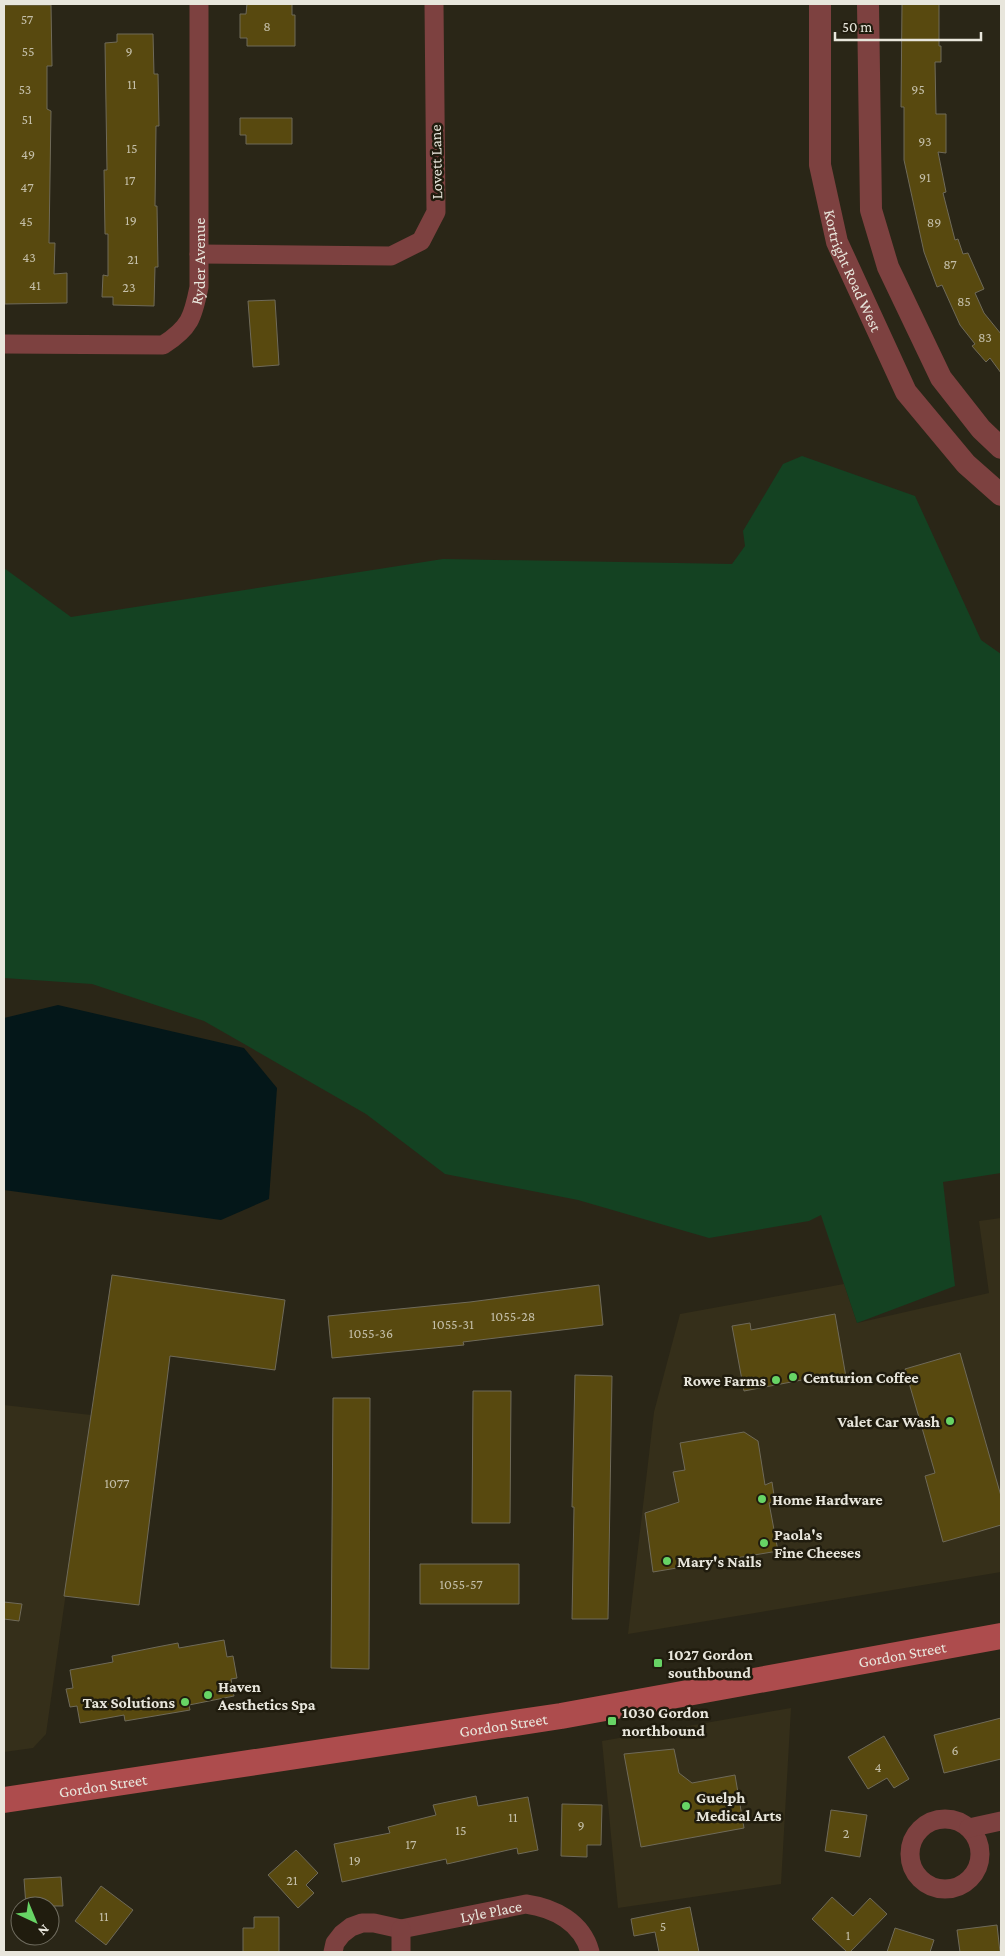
<svg xmlns="http://www.w3.org/2000/svg" width="1005" height="1956" viewBox="0 0 1005 1956" font-family="'Crimson Pro',serif">
<style>
.built{fill:#352f1a}
.green{fill:#144222}
.water{fill:#041719}
.building{fill:#58490f;stroke:#6f6a59}
.lines{fill:none;stroke-linecap:round;stroke-linejoin:round}
.minor{stroke:#7d4140;stroke-width:19}
.tertiary{stroke:#7d4140;stroke-width:22}
.secondary{stroke:#ad4c4d;stroke-width:26}
.poi-dot{fill:#67d465;stroke:#201c0e;stroke-width:2}
.labels{text-anchor:middle;dominant-baseline:central;stroke-width:5;stroke-linejoin:round;paint-order:stroke}
.number-label{font-size:14px;fill:#c4bfa9}
.street-label{font-size:16px;fill:#e8e6dc;stroke:#201c0e}
.poi-label{font-size:16px;font-weight:bold;fill:#e8e6dc;stroke:#201c0e;text-anchor:start}
</style>
<rect width="100%" height="100%" fill="#2a2617"/>
<path class="built" d="M 1001,1218 L 1001,1572 L 628,1634 L 654,1412 L 680,1314 L 844,1284 L 857,1323 L 989,1293 L 979,1221 Z
M 4,1405 L 91,1415 L 46,1734 L 33,1748 L 4,1752 Z
M 791,1708 L 781,1884 L 618,1908 L 602,1741 Z"/>
<path class="green" d="M 802,456 L 915,496 L 981,640 L 1001,654 L 1001,1173 L 943,1182 L 955,1286 L 857,1323 L 821,1215 L 809,1221 L 709,1238 L 578,1200 L 445,1174 L 366,1114 L 204,1021 L 92,984 L 4,978 L 4,568 L 71,617 L 443,559 L 732,564 L 745,546 L 743,531 L 783,464 Z"/>
<path class="water" d="M 58,1005 L 244,1048 L 277,1088 L 269,1199 L 221,1220 L 4,1190 L 4,1018 Z"/>
<path class="building" d="M 247,4 L 292,4 L 292,15 L 295,15 L 295,46 L 247,46 L 247,38 L 240,38 L 240,14 L 246,14 Z
M 902,4 L 939,4 L 939,46 L 941,46 L 941,62 L 935,62 L 936,114 L 946,114 L 946,153 L 938,152 L 946,192 L 943,193 L 955,240 L 958,239 L 963,254 L 968,253 L 984,289 L 975,293 L 984,313 L 1001,334 L 1001,373 L 990,358 L 986,362 L 972,346 L 975,344 L 960,325 L 942,285 L 937,287 L 924,252 L 904,160 L 904,107 L 901,107 Z
M 4,5 L 51,5 L 52,66 L 47,66 L 47,109 L 51,111 L 49,243 L 55,243 L 54,274 L 67,273 L 67,303 L 5,304 Z
M 117,34 L 153,34 L 154,74 L 158,74 L 159,126 L 156,126 L 155,206 L 157,206 L 158,267 L 155,267 L 154,306 L 113,305 L 113,297 L 102,297 L 103,275 L 108,276 L 108,234 L 105,234 L 104,170 L 107,170 L 105,43 L 117,42 Z
M 240,118 L 292,118 L 292,144 L 246,144 L 246,135 L 240,135 Z
M 275,300 L 279,365 L 253,367 L 248,301 Z
M 112,1275 L 285,1300 L 275,1370 L 170,1356 L 139,1605 L 64,1596 Z
M 599,1285 L 603,1325 L 463,1342 L 464,1345 L 332,1358 L 328,1316 L 470,1302 Z
M 835,1314 L 846,1377 L 808,1384 L 807,1379 L 744,1391 L 732,1326 L 750,1323 L 751,1330 Z
M 960,1353 L 1001,1496 L 1001,1525 L 943,1542 L 925,1476 L 935,1473 L 905,1369 Z
M 575,1375 L 612,1376 L 608,1619 L 572,1619 L 574,1507 L 572,1507 Z
M 473,1391 L 511,1391 L 510,1523 L 472,1523 Z
M 333,1398 L 370,1398 L 369,1669 L 331,1668 Z
M 744,1432 L 758,1441 L 765,1485 L 772,1482 L 775,1502 L 769,1503 L 778,1551 L 653,1572 L 645,1513 L 679,1502 L 673,1472 L 685,1470 L 680,1443 Z
M 420,1564 L 519,1564 L 519,1604 L 420,1604 Z
M 4,1602 L 22,1604 L 19,1621 L 4,1619 Z
M 224,1640 L 227,1657 L 233,1656 L 237,1678 L 231,1679 L 234,1696 L 189,1705 L 190,1710 L 125,1721 L 124,1715 L 80,1723 L 77,1706 L 70,1707 L 66,1689 L 73,1688 L 70,1670 L 113,1662 L 112,1656 L 157,1647 L 178,1643 L 179,1648 Z
M 1001,1718 L 1001,1759 L 944,1773 L 934,1735 Z
M 884,1736 L 909,1779 L 894,1788 L 887,1778 L 868,1789 L 848,1757 Z
M 674,1749 L 679,1773 L 692,1783 L 735,1775 L 744,1828 L 641,1847 L 624,1754 Z
M 476,1796 L 478,1806 L 528,1797 L 538,1850 L 518,1854 L 517,1848 L 447,1864 L 446,1859 L 342,1882 L 334,1844 L 390,1833 L 388,1827 L 436,1815 L 433,1805 Z
M 562,1804 L 602,1805 L 601,1845 L 587,1845 L 587,1857 L 561,1856 Z
M 831,1810 L 867,1815 L 860,1857 L 825,1851 Z
M 296,1850 L 318,1873 L 306,1885 L 314,1893 L 298,1908 L 268,1875 Z
M 61,1877 L 63,1906 L 26,1906 L 24,1879 Z
M 101,1886 L 133,1910 L 106,1945 L 75,1921 Z
M 832,1897 L 853,1916 L 870,1898 L 887,1914 L 850,1952 L 847,1952 L 812,1919 Z
M 690,1907 L 699,1952 L 659,1952 L 655,1932 L 634,1936 L 631,1919 Z
M 254,1917 L 279,1917 L 279,1952 L 243,1952 L 243,1928 L 254,1928 Z
M 997,1925 L 1000,1952 L 960,1952 L 957,1930 Z
M 895,1928 L 934,1940 L 930,1952 L 887,1952 Z"/>
<g class="lines">
<g class="minor">
<path d="M 199,254 L 391,256 L 421,241 L 436,212 L 434,4"/>
<path id="s1" d="M 4,344 L 163,345 C 190,328 193,317 199,287 L 199,4"/>
<circle cx="945" cy="1854" r="35"/>
<path d="M 969,1828 L 1001,1821"/>
<path id="s2" d="M 333,1952 L 335,1943 L 342,1934 L 351,1927 L 362,1923 L 374,1923 L 401,1929 L 526,1904 C 554,1908 582,1922 590,1952"/>
<path d="M 401,1952 L 401,1929"/>
</g>
<g class="tertiary">
<path id="s3" d="M 820,4 L 820,165 L 837,242 L 906,392 L 966,464 L 1001,495"/>
<path d="M 868,4 L 871,210 L 888,267 L 941,378 L 981,429 L 1001,448"/>
</g>
<path class="secondary" id="s4" d="M 4,1800 L 561,1716 L 1001,1636"/>
</g>
<g class="poi-dot">
<circle cx="793" cy="1377" r="5"/>
<circle cx="776" cy="1380" r="5"/>
<circle cx="950" cy="1421" r="5"/>
<circle cx="762" cy="1499" r="5"/>
<circle cx="764" cy="1543" r="5"/>
<circle cx="667" cy="1561" r="5"/>
<rect x="653" y="1658" width="10" height="10" rx="2.5"/>
<circle cx="208" cy="1695" r="5"/>
<circle cx="185" cy="1702" r="5"/>
<rect x="607" y="1716" width="10" height="10" rx="2.5"/>
<circle cx="686" cy="1806" r="5"/>
</g>
<g class="labels">
<g class="number-label">
<text x="27" y="19">57</text>
<text x="267" y="26">8</text>
<text x="28" y="51">55</text>
<text x="129" y="51">9</text>
<text x="132" y="84">11</text>
<text x="25" y="89">53</text>
<text x="918" y="89">95</text>
<text x="27" y="119">51</text>
<text x="925" y="141">93</text>
<text x="132" y="148">15</text>
<text x="28" y="154">49</text>
<text x="925" y="177">91</text>
<text x="130" y="180">17</text>
<text x="27" y="187">47</text>
<text x="131" y="220">19</text>
<text x="26" y="221">45</text>
<text x="934" y="222">89</text>
<text x="29" y="257">43</text>
<text x="133" y="259">21</text>
<text x="950" y="264">87</text>
<text x="35" y="285">41</text>
<text x="129" y="287">23</text>
<text x="964" y="301">85</text>
<text x="985" y="337">83</text>
<text x="513" y="1316">1055-28</text>
<text x="453" y="1324">1055-31</text>
<text x="371" y="1333">1055-36</text>
<text x="117" y="1483">1077</text>
<text x="461" y="1584">1055-57</text>
<text x="955" y="1750">6</text>
<text x="878" y="1767">4</text>
<text x="513" y="1817">11</text>
<text x="581" y="1825">9</text>
<text x="461" y="1830">15</text>
<text x="846" y="1833">2</text>
<text x="411" y="1844">17</text>
<text x="355" y="1860">19</text>
<text x="292" y="1880">21</text>
<text x="104" y="1916">11</text>
<text x="663" y="1926">5</text>
<text x="848" y="1935">1</text>
</g>
<g class="street-label">
<text transform="translate(436 162) rotate(-91)">Lovett Lane</text>
<text stroke="none"><textPath href="#s1" startOffset="256">Ryder Avenue</textPath></text>
<text stroke="none"><textPath href="#s3" startOffset="272">Kortright Road West</textPath></text>
<text stroke="none"><textPath href="#s4" startOffset="910">Gordon Street</textPath></text>
<text stroke="none"><textPath href="#s4" startOffset="505">Gordon Street</textPath></text>
<text stroke="none"><textPath href="#s4" startOffset="100">Gordon Street</textPath></text>
<text stroke="none"><textPath href="#s2" startOffset="175">Lyle Place</textPath></text>
</g>
<g class="poi-label">
<text x="803" y="1377">Centurion Coffee</text>
<text x="766" y="1380" text-anchor="end">Rowe Farms</text>
<text x="940" y="1421" text-anchor="end">Valet Car Wash</text>
<text x="772" y="1499">Home Hardware</text>
<text x="774" y="1534">Paola's<tspan x="774" dy="18">Fine Cheeses</tspan></text>
<text x="677" y="1561">Mary's Nails</text>
<text x="668" y="1654">1027 Gordon<tspan x="668" dy="18">southbound</tspan></text>
<text x="218" y="1686">Haven<tspan x="218" dy="18">Aesthetics Spa</tspan></text>
<text x="175" y="1702" text-anchor="end">Tax Solutions</text>
<text x="622" y="1712">1030 Gordon<tspan x="622" dy="18">northbound</tspan></text>
<text x="696" y="1797">Guelph<tspan x="696" dy="18">Medical Arts</tspan></text>
</g>
</g>
<rect width="1005" height="1956" fill="none" stroke="#e8e6dc" stroke-width="10"/>
<g transform="translate(35 1921) rotate(136)"><circle r="24" fill="#201c0e" stroke="#706d60"/>
<path d="M0-4L9 19L0 12L-9 19Z" fill="#67d465"/>
<text y="-8" font-size="14" font-weight="bold" text-anchor="middle" fill="#e8e6dc">N</text>
</g>
<path d="M835 32v8h146v-8" fill="none" stroke="#e8e6dc" stroke-width="2.5"/>
<text x="842" y="32" font-size="15" fill="#e8e6dc" stroke="#201c0e" stroke-width="4" paint-order="stroke">50 m</text>
</svg>
